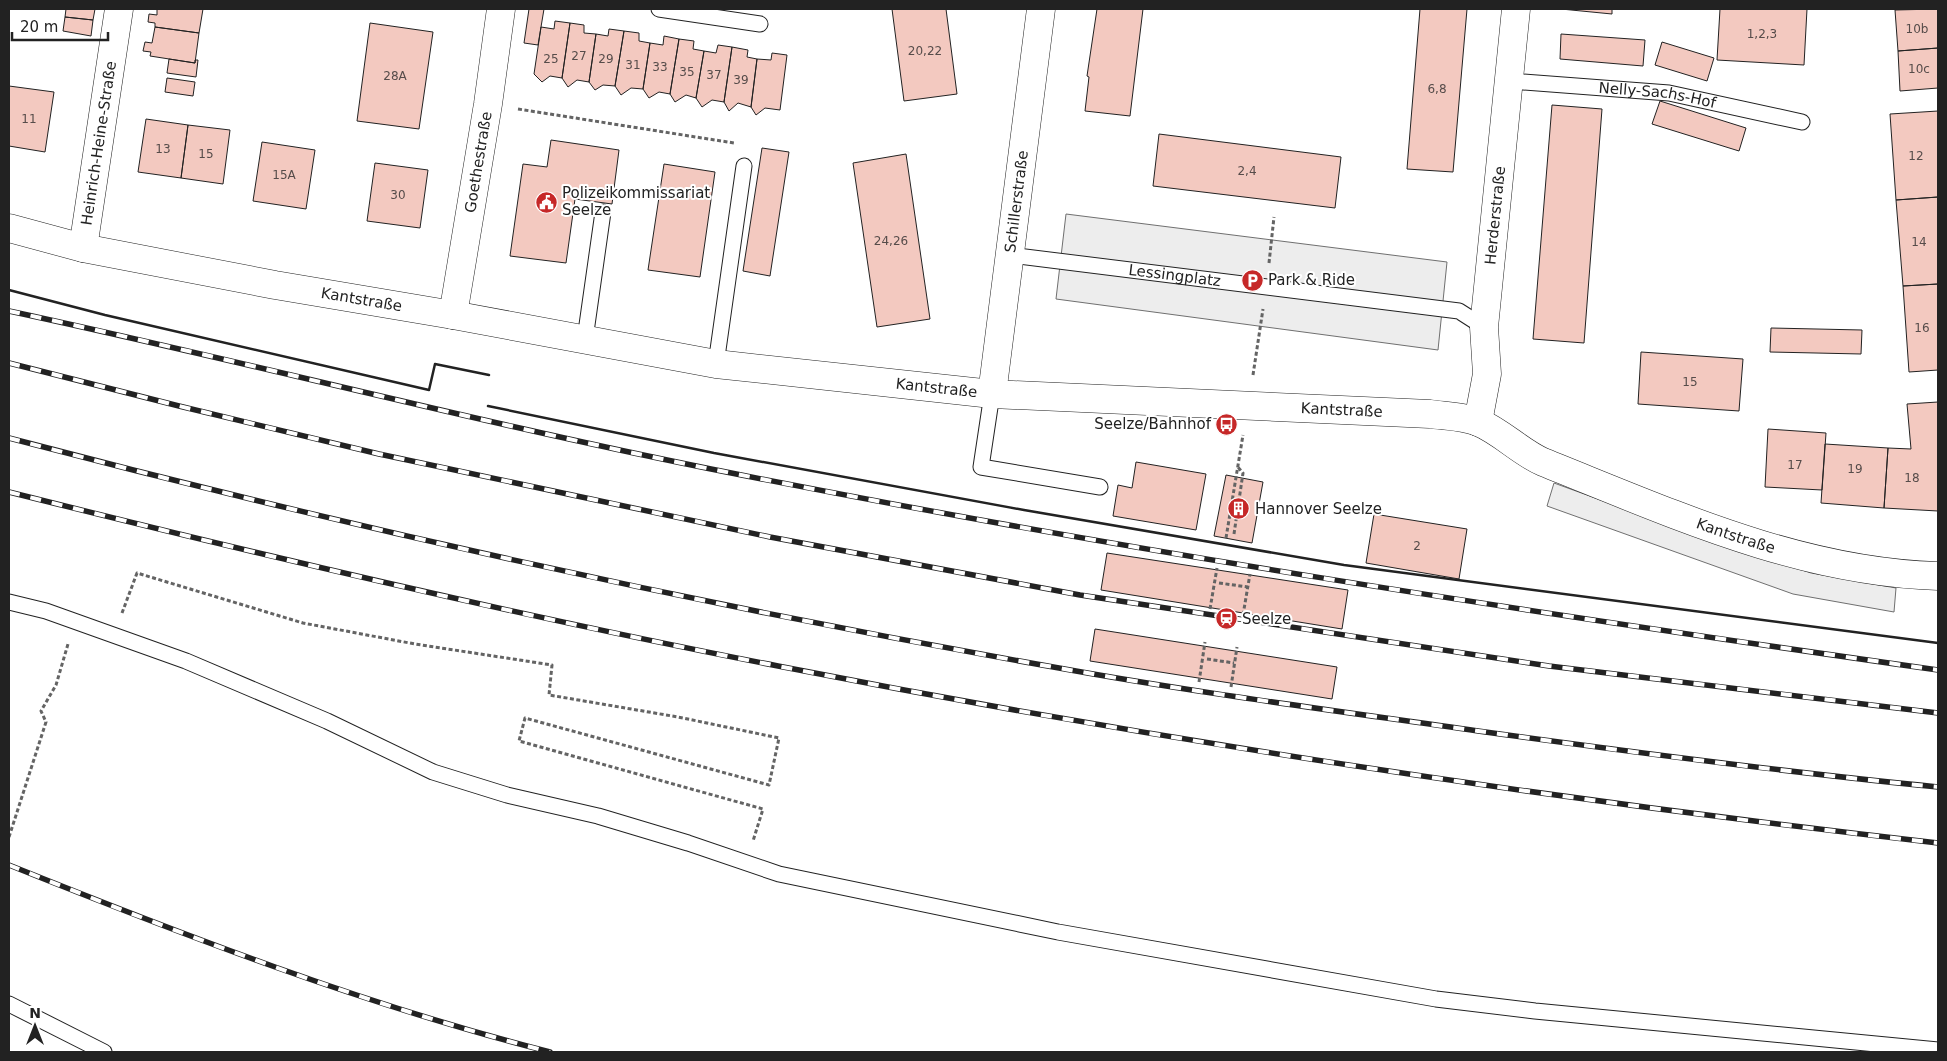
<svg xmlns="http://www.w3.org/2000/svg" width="1947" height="1061" viewBox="0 0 1947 1061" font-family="'DejaVu Sans',sans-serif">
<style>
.parking{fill:#ededed;stroke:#6f6f6f}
.building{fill:#f3c9c0;stroke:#222}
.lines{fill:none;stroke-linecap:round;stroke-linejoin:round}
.service-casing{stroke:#222;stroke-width:17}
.minor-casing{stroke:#222;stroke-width:29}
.path{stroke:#646464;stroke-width:3;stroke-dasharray:4 2.5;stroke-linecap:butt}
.service{stroke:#fff;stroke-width:15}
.minor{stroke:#fff;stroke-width:28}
.rail-casing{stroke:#222;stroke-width:5.5}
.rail{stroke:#fff;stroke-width:4;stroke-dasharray:11;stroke-linecap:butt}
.wall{stroke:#222;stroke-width:2.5}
.labels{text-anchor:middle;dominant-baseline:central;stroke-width:4;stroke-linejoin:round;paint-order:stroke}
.number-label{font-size:12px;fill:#564c4a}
.street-label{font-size:15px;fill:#222;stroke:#fff}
.poi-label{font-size:15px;fill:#222;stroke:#fff;text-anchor:start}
</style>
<rect width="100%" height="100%" fill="#fff"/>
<path class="parking" d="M 1066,214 L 1447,262 L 1438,350 L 1056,299 Z
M 1554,483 L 1727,546 L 1811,573 L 1896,588 L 1894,612 L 1793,594 L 1547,506 Z"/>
<path class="building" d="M 66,9 L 95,9 L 93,20 L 65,17 Z
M 157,9 L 203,9 L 199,33 L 155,27 L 155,23 L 148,22 L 149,14 L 157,15 Z
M 529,9 L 544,9 L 538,45 L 524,43 Z
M 892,9 L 946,9 L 957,94 L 904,101 Z
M 1097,9 L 1143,9 L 1130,116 L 1085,111 L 1089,77 L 1087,76 Z
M 1420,9 L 1467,9 L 1453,172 L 1407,169 Z
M 1561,9 L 1612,9 L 1612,14 Z
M 1720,9 L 1807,9 L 1804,65 L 1717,60 Z
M 1938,9 L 1938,48 L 1898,51 L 1895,10 Z
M 65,17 L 93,20 L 91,36 L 63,31 Z
M 555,21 L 570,23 L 562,78 L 550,76 L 542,82 L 534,74 L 541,27 L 554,29 Z
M 370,23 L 433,32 L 419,129 L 357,121 Z
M 570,23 L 584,25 L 584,33 L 596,34 L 589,82 L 577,80 L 568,87 L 562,78 Z
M 155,27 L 199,33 L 195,63 L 150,56 L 151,52 L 143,51 L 145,42 L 152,43 Z
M 609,29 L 624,31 L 615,86 L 603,85 L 595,90 L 589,82 L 596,34 L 608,36 Z
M 624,31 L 639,33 L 639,41 L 650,43 L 643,89 L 631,88 L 621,95 L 615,86 Z
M 1561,34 L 1645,40 L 1643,66 L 1560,59 Z
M 664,36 L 679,39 L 670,94 L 659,92 L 649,98 L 643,89 L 650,43 L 663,45 Z
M 679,39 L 694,41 L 693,49 L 704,51 L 696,98 L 686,95 L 675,102 L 670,94 Z
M 1662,42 L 1714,58 L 1707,81 L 1655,65 Z
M 718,45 L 732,47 L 724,102 L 712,100 L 702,107 L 696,98 L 704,51 L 716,53 Z
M 732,47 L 748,50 L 747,57 L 757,59 L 751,107 L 738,103 L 729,111 L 724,102 Z
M 1938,48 L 1938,88 L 1900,91 L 1898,51 Z
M 772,53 L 787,55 L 780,110 L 765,108 L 756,115 L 751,107 L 757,59 L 771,60 Z
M 169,59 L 195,63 L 195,60 L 198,60 L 196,77 L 167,73 Z
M 167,78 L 195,82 L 193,96 L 165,92 Z
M 9,86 L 54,92 L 45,152 L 9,146 Z
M 1660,101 L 1746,128 L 1739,151 L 1652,124 Z
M 1552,105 L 1602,109 L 1584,343 L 1533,339 Z
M 1938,111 L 1938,197 L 1896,200 L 1890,114 Z
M 146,119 L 188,125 L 181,178 L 138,172 Z
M 188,125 L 230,130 L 223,184 L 181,178 Z
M 1159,134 L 1341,157 L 1335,208 L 1153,186 Z
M 551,140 L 619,150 L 612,204 L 575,199 L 566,263 L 510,256 L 523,164 L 547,167 Z
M 262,142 L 315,150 L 306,209 L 253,201 Z
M 762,148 L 789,152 L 770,276 L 743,271 Z
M 906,154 L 930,319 L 877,327 L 853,163 Z
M 375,163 L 428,170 L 420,228 L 367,221 Z
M 664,164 L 715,172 L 700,277 L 648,270 Z
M 1938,197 L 1938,284 L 1903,286 L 1896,200 Z
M 1938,284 L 1938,370 L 1909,372 L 1903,286 Z
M 1771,328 L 1862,330 L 1861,354 L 1770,352 Z
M 1641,352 L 1743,359 L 1739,411 L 1638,404 Z
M 1938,402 L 1938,511 L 1884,508 L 1888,448 L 1911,449 L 1907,404 Z
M 1768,429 L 1826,433 L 1822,490 L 1765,487 Z
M 1825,444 L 1888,448 L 1884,508 L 1821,503 Z
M 1136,462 L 1206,474 L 1196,530 L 1113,516 L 1118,485 L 1132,488 Z
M 1226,475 L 1263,482 L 1252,543 L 1214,536 Z
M 1374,514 L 1467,529 L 1459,579 L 1366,563 Z
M 1107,553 L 1348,590 L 1342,629 L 1101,590 Z
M 1095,629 L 1337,667 L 1332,699 L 1090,661 Z"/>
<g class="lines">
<defs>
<g id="service">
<path d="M 659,9 L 760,24"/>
<path id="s1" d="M 1510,81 L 1669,93 L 1802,122"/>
<path id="s2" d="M 1010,255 L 1459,311 L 1484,327"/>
<path d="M 585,339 L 603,212"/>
<path d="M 716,364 L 744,166"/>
<path d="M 992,394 L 981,467 L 1100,487"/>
<path d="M 9,602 L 46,611 L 186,661 L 327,721 L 433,772 L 507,795 L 598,816 L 688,843 L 779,874 L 1058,932 L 1436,999 L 1535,1011 L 1938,1050"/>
<path d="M 9,1004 L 104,1052"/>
</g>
<g id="minor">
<path id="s3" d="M 9,228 L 83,248 L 275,285 L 453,315 L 716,364 L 992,394 L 1430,414 C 1445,416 1464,416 1478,422 C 1502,432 1520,452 1543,462 C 1671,513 1799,572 1938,576"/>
<path id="s4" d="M 83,248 L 119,9"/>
<path id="s5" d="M 453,315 L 488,104 L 501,9"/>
<path id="s6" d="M 992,394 L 1041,9"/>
<path id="s7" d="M 1478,422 L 1487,374 L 1484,327 L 1516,9"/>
</g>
</defs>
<use href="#service" class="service-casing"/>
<use href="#minor" class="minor-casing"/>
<path class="path" d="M 518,109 L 734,143
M 1269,263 L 1274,217
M 1253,375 L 1263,309
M 1234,534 L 1243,473 L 1237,466
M 1226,538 L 1243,435
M 1219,583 L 1248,587
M 1210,609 L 1217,568
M 122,613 L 137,573 L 303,623 L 415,644 L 552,665 L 549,695 L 678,717 L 779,738 L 769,785 L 525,718 L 519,741 L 763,809 L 753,841
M 1243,615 L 1250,574
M 1207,659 L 1234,663
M 1199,682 L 1205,642
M 1231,687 L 1237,647
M 9,837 L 46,722 L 41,711 L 56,685 L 68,644"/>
<use href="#service" class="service"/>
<use href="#minor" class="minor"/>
<defs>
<path id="rail" d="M 9,311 C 243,361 476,422 711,469 C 1118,550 1528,612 1938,670
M 9,363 L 179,406 L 379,454 L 770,537 L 1080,595 L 1549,666 L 1938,713
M 9,438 C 355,529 706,606 1059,668 C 1198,693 1338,711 1478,731 C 1631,752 1784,772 1938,787
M 9,492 C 264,556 520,616 778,666 C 1162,741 1549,799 1938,843
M 9,865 C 186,936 365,1005 550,1052"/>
</defs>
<use href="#rail" class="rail-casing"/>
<use href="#rail" class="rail"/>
<path class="wall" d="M 9,290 L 105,315 L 429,390 L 435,364 L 489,375
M 488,406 L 714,453 L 1024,510 L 1344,565 L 1938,643"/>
</g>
<defs>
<symbol id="civic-disc" viewBox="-11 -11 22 22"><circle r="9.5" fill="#c62828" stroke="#fff"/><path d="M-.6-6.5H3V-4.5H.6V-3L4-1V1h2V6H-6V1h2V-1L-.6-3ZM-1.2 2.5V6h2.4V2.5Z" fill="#fff"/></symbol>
<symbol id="parking-disc" viewBox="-11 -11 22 22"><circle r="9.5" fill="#c62828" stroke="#fff"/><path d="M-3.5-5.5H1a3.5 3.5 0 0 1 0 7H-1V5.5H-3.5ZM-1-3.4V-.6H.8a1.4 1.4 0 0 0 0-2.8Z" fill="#fff"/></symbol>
<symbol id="bus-disc" viewBox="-11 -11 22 22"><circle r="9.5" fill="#c62828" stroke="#fff"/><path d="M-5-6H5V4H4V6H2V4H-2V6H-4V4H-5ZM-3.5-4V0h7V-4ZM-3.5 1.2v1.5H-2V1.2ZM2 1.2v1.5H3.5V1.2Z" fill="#fff"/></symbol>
<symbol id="building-disc" viewBox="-11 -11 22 22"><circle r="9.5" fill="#c62828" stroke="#fff"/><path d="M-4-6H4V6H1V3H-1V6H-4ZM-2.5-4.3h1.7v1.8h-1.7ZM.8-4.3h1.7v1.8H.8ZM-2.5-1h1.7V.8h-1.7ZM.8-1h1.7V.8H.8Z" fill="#fff"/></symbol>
<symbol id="station-disc" viewBox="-11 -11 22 22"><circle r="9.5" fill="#c62828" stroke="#fff"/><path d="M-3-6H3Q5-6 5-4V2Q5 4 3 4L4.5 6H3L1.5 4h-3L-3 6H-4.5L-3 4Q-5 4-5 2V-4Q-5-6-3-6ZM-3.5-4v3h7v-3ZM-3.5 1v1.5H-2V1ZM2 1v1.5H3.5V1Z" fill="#fff"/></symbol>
</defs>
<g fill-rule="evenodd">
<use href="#civic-disc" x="534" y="190" width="25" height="25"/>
<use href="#parking-disc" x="1240" y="268" width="25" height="25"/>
<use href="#bus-disc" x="1214" y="412" width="25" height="25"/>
<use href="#building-disc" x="1226" y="496" width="25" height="25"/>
<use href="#station-disc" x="1214" y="606" width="25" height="25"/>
</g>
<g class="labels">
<g class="number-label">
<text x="1917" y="29">10b</text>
<text x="1762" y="34">1,2,3</text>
<text x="925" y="51">20,22</text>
<text x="579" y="56">27</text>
<text x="551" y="59">25</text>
<text x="606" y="59">29</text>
<text x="633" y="65">31</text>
<text x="660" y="67">33</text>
<text x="1919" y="69">10c</text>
<text x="687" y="72">35</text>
<text x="714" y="75">37</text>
<text x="395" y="76">28A</text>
<text x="741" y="80">39</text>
<text x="1437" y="89">6,8</text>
<text x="29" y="119">11</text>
<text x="163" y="149">13</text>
<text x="206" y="154">15</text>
<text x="1916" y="156">12</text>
<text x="1247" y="171">2,4</text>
<text x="284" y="175">15A</text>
<text x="398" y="195">30</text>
<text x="891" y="241">24,26</text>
<text x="1919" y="242">14</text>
<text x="1922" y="328">16</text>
<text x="1690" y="382">15</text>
<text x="1795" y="465">17</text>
<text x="1855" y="469">19</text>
<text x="1912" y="478">18</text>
<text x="1417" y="546">2</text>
</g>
<g class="street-label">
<text stroke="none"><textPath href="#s1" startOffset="148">Nelly-Sachs-Hof</textPath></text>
<text stroke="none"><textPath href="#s4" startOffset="106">Heinrich-Heine-Straße</textPath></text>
<text stroke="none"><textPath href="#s5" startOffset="155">Goethestraße</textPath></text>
<text stroke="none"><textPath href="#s6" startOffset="194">Schillerstraße</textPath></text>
<text stroke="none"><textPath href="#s7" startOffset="208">Herderstraße</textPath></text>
<text stroke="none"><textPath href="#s2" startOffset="166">Lessingplatz</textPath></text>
<text stroke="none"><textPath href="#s3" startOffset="360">Kantstraße</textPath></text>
<text stroke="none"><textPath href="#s3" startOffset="942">Kantstraße</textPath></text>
<text stroke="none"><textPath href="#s3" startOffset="1348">Kantstraße</textPath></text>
<text stroke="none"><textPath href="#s3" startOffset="1768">Kantstraße</textPath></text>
</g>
<g class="poi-label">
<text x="562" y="193">Polizeikommissariat<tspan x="562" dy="17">Seelze</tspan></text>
<text x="1268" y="280">Park &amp; Ride</text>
<text x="1211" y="424" text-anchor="end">Seelze/Bahnhof</text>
<text x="1255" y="509">Hannover Seelze</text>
<text x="1242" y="619">Seelze</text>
</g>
</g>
<rect width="1947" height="1061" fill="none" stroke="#222222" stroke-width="20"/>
<g transform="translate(35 1026)" stroke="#ffffff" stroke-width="4" paint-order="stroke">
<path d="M0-4L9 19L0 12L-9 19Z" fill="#222222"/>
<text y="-8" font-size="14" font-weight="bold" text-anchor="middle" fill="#222222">N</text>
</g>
<path d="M12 32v8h96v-8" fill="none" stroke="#222222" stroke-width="2.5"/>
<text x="20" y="32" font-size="15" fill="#222222" stroke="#ffffff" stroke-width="4" paint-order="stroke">20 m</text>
</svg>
